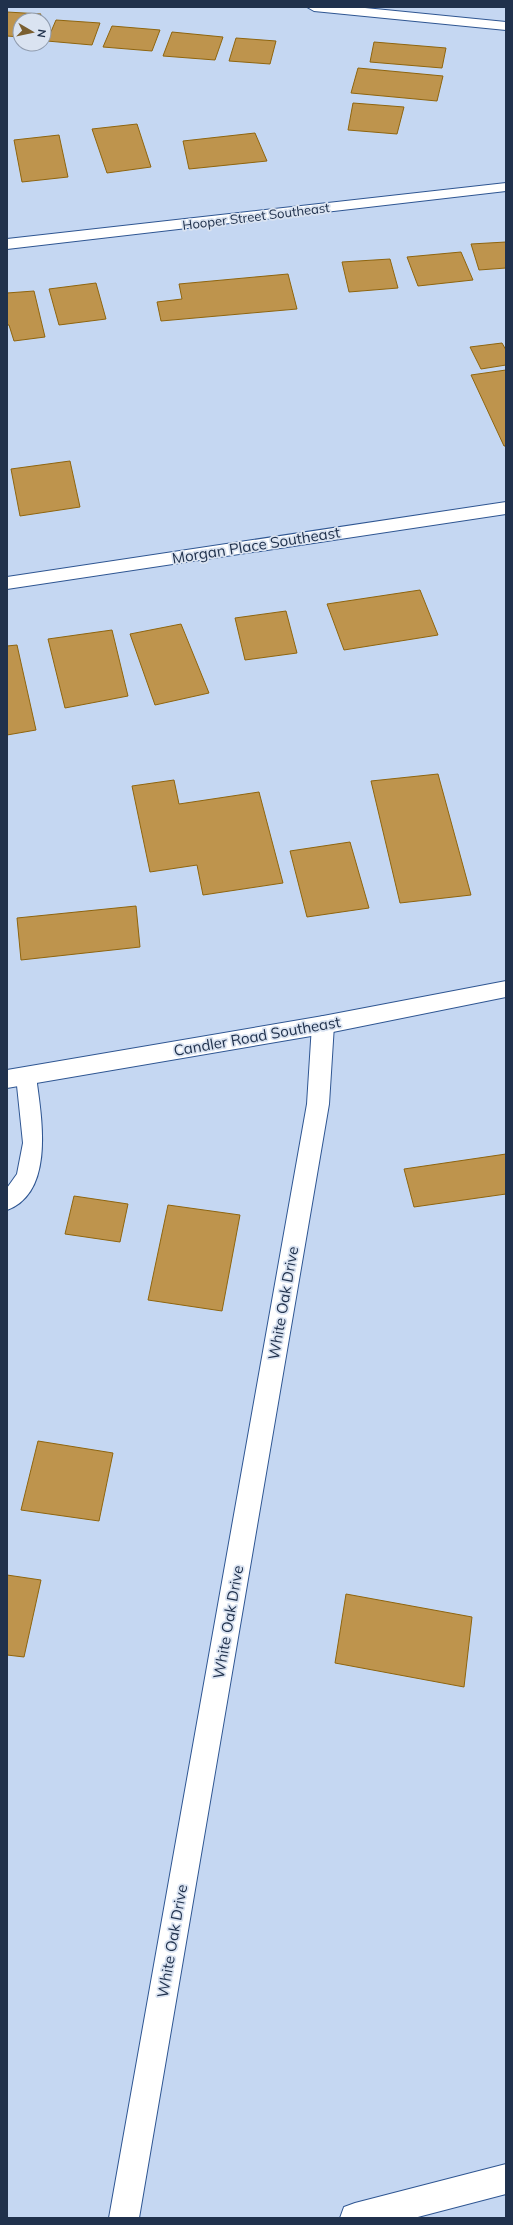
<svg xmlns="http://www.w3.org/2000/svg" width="513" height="2225" viewBox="0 0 513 2225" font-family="Mulish,sans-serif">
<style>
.building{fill:#be944d;stroke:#8f650e}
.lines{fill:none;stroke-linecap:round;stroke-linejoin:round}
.lane-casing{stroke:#2f5692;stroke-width:2}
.street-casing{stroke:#2f5692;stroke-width:2}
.secondary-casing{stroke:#2f5692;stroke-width:2}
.lane{fill:#fff;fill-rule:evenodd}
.street{fill:#fff;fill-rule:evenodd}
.secondary{fill:#fff;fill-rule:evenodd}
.labels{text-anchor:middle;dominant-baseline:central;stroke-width:3.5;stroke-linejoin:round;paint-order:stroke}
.far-street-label{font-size:13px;fill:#20314c;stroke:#dae3f1}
.street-label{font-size:15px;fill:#20314c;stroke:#dae3f1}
</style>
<rect width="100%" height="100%" fill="#c5d7f2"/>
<path class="building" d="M 7,12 L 41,14 L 38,20 L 20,20 L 20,37 L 7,36 Z
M 56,20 L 100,23 L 92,45 L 47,41 Z
M 112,26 L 160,30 L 152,51 L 103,47 Z
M 172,32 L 223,37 L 215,60 L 163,56 Z
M 236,38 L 276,41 L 270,64 L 229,61 Z
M 374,42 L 446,48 L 442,68 L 370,62 Z
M 358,68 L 443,76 L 437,101 L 351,93 Z
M 353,103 L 404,107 L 397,134 L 348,130 Z
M 137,124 L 151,167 L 107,173 L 92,129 Z
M 255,133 L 267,161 L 189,169 L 183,141 Z
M 59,135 L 68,177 L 22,182 L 14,140 Z
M 506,242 L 506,268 L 479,270 L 471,244 Z
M 461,252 L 473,280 L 418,286 L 407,257 Z
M 390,259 L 398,288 L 349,292 L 342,262 Z
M 288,274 L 297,309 L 161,321 L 157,302 L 182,299 L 179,284 Z
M 96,283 L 106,319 L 59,325 L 49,289 Z
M 34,291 L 45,337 L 14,341 L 9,325 L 7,325 L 7,293 Z
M 502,343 L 506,350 L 506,365 L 481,369 L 470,347 Z
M 506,370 L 506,446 L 504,446 L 471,375 Z
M 70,461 L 80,507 L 20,516 L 11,469 Z
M 420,590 L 438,635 L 344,650 L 327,604 Z
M 286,611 L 297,653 L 245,660 L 235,618 Z
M 181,624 L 209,693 L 155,705 L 130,634 Z
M 112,630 L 128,696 L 65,708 L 48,639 Z
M 17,645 L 36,730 L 7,735 L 7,646 Z
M 438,774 L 471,895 L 400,903 L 371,781 Z
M 174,780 L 179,804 L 259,792 L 283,883 L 203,895 L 197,865 L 150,872 L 132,786 Z
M 350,842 L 369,908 L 307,917 L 290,851 Z
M 136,906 L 140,947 L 21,960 L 17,918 Z
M 506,1154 L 506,1194 L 414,1207 L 404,1169 Z
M 74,1196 L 128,1204 L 120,1242 L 65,1234 Z
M 168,1205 L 240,1215 L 222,1311 L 148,1300 Z
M 38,1441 L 113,1453 L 99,1521 L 21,1510 Z
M 7,1575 L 41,1580 L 24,1657 L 7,1655 Z
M 346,1594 L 472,1617 L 464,1687 L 335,1663 Z"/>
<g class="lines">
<defs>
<path id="lane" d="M 26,1068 L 33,1070 L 36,1076 C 41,1115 56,1192 7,1210 L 7,1188 L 17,1174 L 23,1143 L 16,1076 L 19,1070 Z"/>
<path id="street" d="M 307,7 L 355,7 L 506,22 L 506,30 L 314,11 Z
M 506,183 L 506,191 L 7,249 L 7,239 Z
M 506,502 L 506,514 L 7,589 L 7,577 Z
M 323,1016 L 331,1019 L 334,1025 L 329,1104 L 139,2218 L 109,2218 L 307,1104 L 312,1025 L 315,1019 Z
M 506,2164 L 506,2194 L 414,2218 L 340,2218 L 344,2207 L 355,2203 Z"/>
<path id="secondary" d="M 506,981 L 506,997 L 323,1034 L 7,1088 L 7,1070 L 323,1016 Z"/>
</defs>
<use href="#lane" class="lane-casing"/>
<use href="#street" class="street-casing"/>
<use href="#secondary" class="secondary-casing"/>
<use href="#lane" class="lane"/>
<use href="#street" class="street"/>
<use href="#secondary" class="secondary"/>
</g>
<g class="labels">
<g class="far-street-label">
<text transform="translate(256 216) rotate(-7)">Hooper Street Southeast</text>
</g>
<g class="street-label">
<text transform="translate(256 545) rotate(-9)">Morgan Place Southeast</text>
<text transform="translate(257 1036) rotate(-10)">Candler Road Southeast</text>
<text transform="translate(283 1303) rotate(-80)">White Oak Drive</text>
<text transform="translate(228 1622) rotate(-80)">White Oak Drive</text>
<text transform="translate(172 1941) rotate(-80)">White Oak Drive</text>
</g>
</g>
<rect width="513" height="2225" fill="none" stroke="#20314c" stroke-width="16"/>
<g transform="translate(32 32) rotate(99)"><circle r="19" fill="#dae3f1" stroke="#909caf"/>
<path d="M0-3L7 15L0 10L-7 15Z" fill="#7a5f31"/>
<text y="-6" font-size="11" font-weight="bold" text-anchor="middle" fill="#20314c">N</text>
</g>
</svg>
